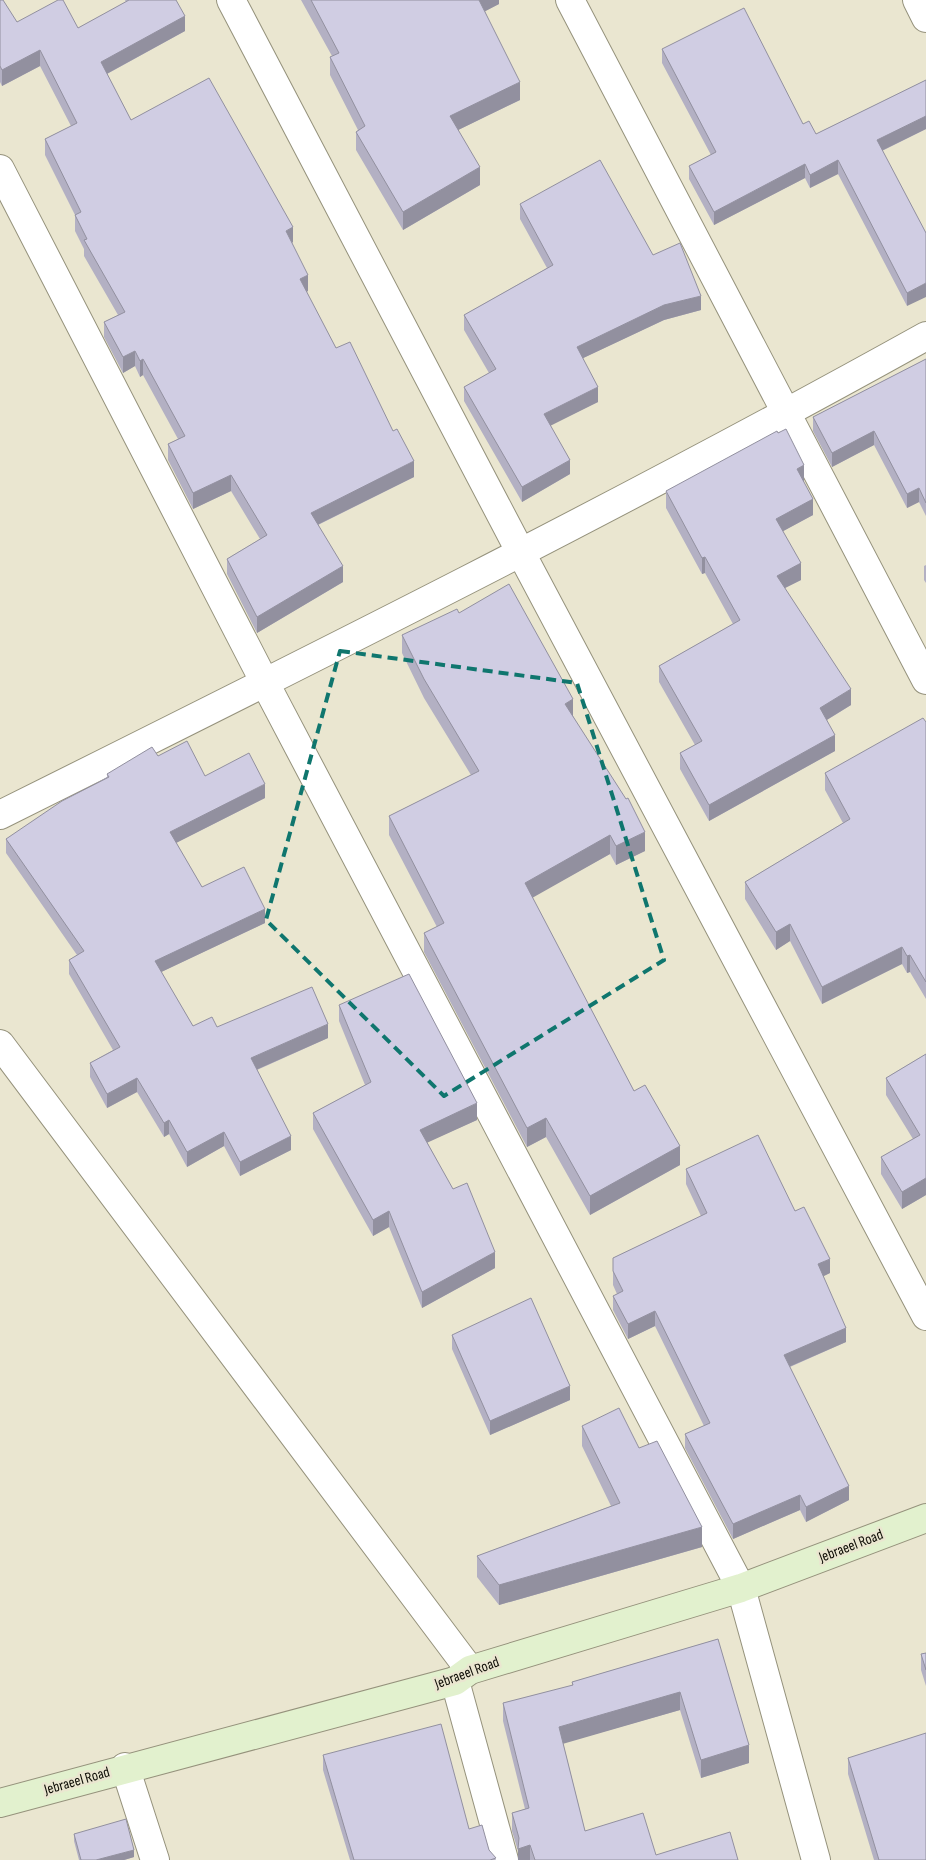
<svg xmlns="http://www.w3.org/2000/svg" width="926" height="1860" viewBox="0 0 926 1860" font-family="'Sofia Sans Condensed',sans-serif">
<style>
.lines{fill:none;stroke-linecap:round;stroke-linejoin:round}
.minor-casing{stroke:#95927c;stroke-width:30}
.tertiary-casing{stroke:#95927c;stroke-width:30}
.secondary-casing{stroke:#95927c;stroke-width:30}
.minor{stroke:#fff;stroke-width:28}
.tertiary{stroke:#fff;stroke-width:28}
.secondary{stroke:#e2f1ce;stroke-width:28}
.wall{fill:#b3b0c3}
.shaded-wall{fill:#92909f}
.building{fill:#d0cde3;stroke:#92909f}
.marked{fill:none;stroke:#0f766e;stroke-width:4;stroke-dasharray:10 6;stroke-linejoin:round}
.labels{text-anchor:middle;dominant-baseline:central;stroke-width:5;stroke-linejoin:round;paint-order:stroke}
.street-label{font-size:15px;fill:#0e0d06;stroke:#eae6d0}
</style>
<rect width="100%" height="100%" fill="#eae6d0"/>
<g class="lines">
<defs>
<path id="minor" d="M 231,0 L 521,553 L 926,1316
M 570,0 L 926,680
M 917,0 L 926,18
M 0,169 L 265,683 L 741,1588 L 816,1860
M 0,1044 L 470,1670
M 455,1681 L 504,1860
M 125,1767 L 155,1860"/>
<path id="tertiary" d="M 0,815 C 311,660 622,505 926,336"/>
<path id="secondary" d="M 0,1803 L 455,1681 L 470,1670 L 741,1588 L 926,1518"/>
</defs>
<use href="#minor" class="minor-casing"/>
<use href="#tertiary" class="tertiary-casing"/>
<use href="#secondary" class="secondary-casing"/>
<use href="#minor" class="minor"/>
<use href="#tertiary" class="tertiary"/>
<use href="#secondary" class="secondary"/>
</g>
<path class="wall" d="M 0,0 L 17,22 L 78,28 L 126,2 L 125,0 L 176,0 L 185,31 L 107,74 L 131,120 L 293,242 L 292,243 L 308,291 L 306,292 L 336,348 L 414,477 L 318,525 L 343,582 L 257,633 L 227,574 L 227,559 L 260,539 L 231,491 L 193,509 L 168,460 L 168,444 L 178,439 L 143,375 L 140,377 L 135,366 L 123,373 L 104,337 L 104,322 L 118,315 L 84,256 L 84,249 L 75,231 L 75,215 L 45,155 L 45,139 L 71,126 L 40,66 L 2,86 L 0,82 Z
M 301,0 L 499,0 L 499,4 L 485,11 L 520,100 L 458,130 L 480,185 L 403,230 L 356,150 L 356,132 L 358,130 L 330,75 L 330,57 L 332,56 Z
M 662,49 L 803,124 L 816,134 L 926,80 L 926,129 L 882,151 L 926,233 L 907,306 L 838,174 L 810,188 L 805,178 L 714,225 L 689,179 L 689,166 L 711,155 L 662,63 Z
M 520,204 L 653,255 L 701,310 L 664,320 L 583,358 L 598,402 L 550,425 L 570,474 L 522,502 L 464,401 L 464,387 L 489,373 L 464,330 L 464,315 L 547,268 L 520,219 Z
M 926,359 L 926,516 L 919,502 L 907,508 L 874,445 L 832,467 L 813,431 L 813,417 Z
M 804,481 L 804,482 L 813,515 L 783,531 L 801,580 L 785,588 L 851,705 L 827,720 L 835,751 L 709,821 L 680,769 L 680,753 L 695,745 L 659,682 L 659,666 L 733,624 L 705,573 L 702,574 L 666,508 L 666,491 Z
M 926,565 L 926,583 L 924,580 L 924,566 Z
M 459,613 L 573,716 L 645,851 L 616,865 L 610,854 L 532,897 L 634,1091 L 680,1165 L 590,1215 L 546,1137 L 527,1147 L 424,952 L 424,933 L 437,927 L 389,835 L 389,816 L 471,775 L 424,698 L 402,653 L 402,635 Z
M 926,722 L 926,999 L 910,972 L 907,973 L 902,964 L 822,1004 L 790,941 L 776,950 L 745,899 L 745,882 L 843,823 L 825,790 L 825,773 Z
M 158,756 L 205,776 L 265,798 L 176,843 L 202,887 L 265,923 L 161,972 L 193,1026 L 328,1038 L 257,1070 L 291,1150 L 240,1176 L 224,1146 L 187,1167 L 169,1134 L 164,1137 L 137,1092 L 107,1108 L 90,1077 L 90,1063 L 113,1050 L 69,974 L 69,960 L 77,955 L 6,853 L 6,839 L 107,777 L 107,774 Z
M 339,1005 L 477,1120 L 427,1142 L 495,1268 L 422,1308 L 389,1227 L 373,1236 L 313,1129 L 313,1113 L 365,1085 L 339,1021 Z
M 926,1054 L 926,1195 L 902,1209 L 881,1174 L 881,1157 L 913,1139 L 886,1095 L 886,1078 Z
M 686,1169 L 795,1211 L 830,1273 L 823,1276 L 846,1342 L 790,1367 L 849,1500 L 806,1522 L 800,1510 L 733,1539 L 685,1448 L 685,1434 L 704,1426 L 655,1326 L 628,1339 L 613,1310 L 613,1296 L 617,1294 L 613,1285 L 613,1258 L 701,1216 L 686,1184 Z
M 452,1335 L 570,1400 L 490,1435 L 452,1349 Z
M 582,1426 L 639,1448 L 702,1547 L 499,1605 L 477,1577 L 477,1556 L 611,1506 L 582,1446 Z
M 718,1639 L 749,1763 L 701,1778 L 680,1710 L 563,1743 L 585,1831 L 656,1855 L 738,1860 L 518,1860 L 518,1851 L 512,1831 L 512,1813 L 525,1809 L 503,1721 L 503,1703 L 572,1686 L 572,1682 Z
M 926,1653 L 926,1686 L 921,1670 L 921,1654 Z
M 323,1755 L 489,1850 L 496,1860 L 350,1860 L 323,1770 Z
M 848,1758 L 926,1860 L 874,1860 L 848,1774 Z
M 74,1834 L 134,1857 L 124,1860 L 79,1860 L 74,1841 Z"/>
<path class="shaded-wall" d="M 478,0 L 499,0 L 499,4 L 478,15 Z
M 185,16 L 185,31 L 101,77 L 101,62 Z
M 40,50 L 40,66 L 2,86 L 2,70 Z
M 520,82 L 520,100 L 450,134 L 450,116 Z
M 926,116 L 926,129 L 877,153 L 877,140 Z
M 838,160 L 838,174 L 810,188 L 810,175 Z
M 805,164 L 805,178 L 714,225 L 714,212 Z
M 480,167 L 480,185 L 403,230 L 403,212 Z
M 293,227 L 293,242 L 286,246 L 286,231 Z
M 308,275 L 308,291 L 300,295 L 300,279 Z
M 926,283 L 926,297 L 907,306 L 907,293 Z
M 701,296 L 701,310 L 664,320 L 577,361 L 577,347 L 664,305 Z
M 135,351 L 135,366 L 123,373 L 123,357 Z
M 143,359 L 143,375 L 140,377 L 140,361 Z
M 598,387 L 598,402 L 544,429 L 544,414 Z
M 874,431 L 874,445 L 832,467 L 832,453 Z
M 570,460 L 570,474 L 522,502 L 522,487 Z
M 414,461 L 414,477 L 311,528 L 311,513 Z
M 804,465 L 804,481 L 797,485 L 797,469 Z
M 231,475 L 231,491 L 193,509 L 193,493 Z
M 919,488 L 919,502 L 907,508 L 907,494 Z
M 813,499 L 813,515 L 776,535 L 776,519 Z
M 705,557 L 705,573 L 702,574 L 702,558 Z
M 801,563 L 801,580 L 777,592 L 777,576 Z
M 343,566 L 343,582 L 257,633 L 257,617 Z
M 851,689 L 851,705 L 820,724 L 820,708 Z
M 573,699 L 573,718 L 565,704 Z
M 835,735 L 835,751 L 709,821 L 709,805 Z
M 265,784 L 265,798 L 170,846 L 170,832 Z
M 645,832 L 645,851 L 616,865 L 616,846 Z
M 610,835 L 610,854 L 525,902 L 525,883 Z
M 265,909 L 265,923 L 155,975 L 155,961 Z
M 790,924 L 790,941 L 776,950 L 776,932 Z
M 902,947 L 902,964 L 822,1004 L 822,987 Z
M 910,955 L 910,972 L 907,973 L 907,956 Z
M 328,1024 L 328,1038 L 251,1072 L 251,1058 Z
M 137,1078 L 137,1092 L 107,1108 L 107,1094 Z
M 477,1103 L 477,1120 L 420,1146 L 420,1130 Z
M 546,1118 L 546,1137 L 527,1147 L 527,1128 Z
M 169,1120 L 169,1134 L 164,1137 L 164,1123 Z
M 224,1132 L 224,1146 L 187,1167 L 187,1152 Z
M 291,1136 L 291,1150 L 240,1176 L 240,1162 Z
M 680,1146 L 680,1165 L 590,1215 L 590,1196 Z
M 926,1178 L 926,1195 L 902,1209 L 902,1192 Z
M 389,1211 L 389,1227 L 373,1236 L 373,1220 Z
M 495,1252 L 495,1268 L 422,1308 L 422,1292 Z
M 830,1259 L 830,1273 L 818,1279 L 818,1264 Z
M 655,1311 L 655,1326 L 628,1339 L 628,1324 Z
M 846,1328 L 846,1342 L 784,1369 L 784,1355 Z
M 570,1386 L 570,1400 L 490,1435 L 490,1421 Z
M 849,1486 L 849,1500 L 806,1522 L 806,1507 Z
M 800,1495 L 800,1510 L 733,1539 L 733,1524 Z
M 702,1527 L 702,1547 L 499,1605 L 499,1585 Z
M 680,1692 L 680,1710 L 559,1745 L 559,1727 Z
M 749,1745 L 749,1763 L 701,1778 L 701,1760 Z
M 530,1845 L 530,1860 L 518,1860 L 518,1849 Z
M 134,1850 L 134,1857 L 124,1860 L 96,1860 Z"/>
<path class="building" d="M 0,0 L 3,0 L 17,22 L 58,0 L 63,0 L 78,28 L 129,0 L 176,0 L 185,16 L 101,62 L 131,120 L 209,78 L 293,227 L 286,231 L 308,275 L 300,279 L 336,348 L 350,342 L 393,431 L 397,429 L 414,461 L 311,513 L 343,566 L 257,617 L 227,559 L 267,535 L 231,475 L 193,493 L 168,444 L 185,436 L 143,359 L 140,361 L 135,351 L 123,357 L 104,322 L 125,312 L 84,240 L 87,239 L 75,215 L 81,212 L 45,139 L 77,123 L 40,50 L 2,70 L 0,66 Z
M 311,0 L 479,0 L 520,82 L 450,116 L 480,167 L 403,212 L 356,132 L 365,126 L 330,57 L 339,53 Z
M 744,8 L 803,124 L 809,121 L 816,134 L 926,80 L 926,116 L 877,140 L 926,233 L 926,283 L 907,293 L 838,160 L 810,175 L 805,164 L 714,212 L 689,166 L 716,152 L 662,49 Z
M 600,160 L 653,255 L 680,243 L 701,296 L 664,305 L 577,347 L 598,387 L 544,414 L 570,460 L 522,487 L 464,387 L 496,369 L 464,315 L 553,265 L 520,204 Z
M 926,359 L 926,503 L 919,488 L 907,494 L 874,431 L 832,453 L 813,417 Z
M 786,429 L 804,465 L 797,469 L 813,499 L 776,519 L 801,563 L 777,576 L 851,689 L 820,708 L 835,735 L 709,805 L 680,753 L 702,741 L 659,666 L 740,620 L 705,557 L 702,558 L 666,491 L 777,431 L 778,433 Z
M 509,584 L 573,699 L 565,704 L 626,799 L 628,798 L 645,832 L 616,846 L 610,835 L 525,883 L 634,1091 L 645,1085 L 680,1146 L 590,1196 L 546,1118 L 527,1128 L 424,933 L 444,923 L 389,816 L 479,771 L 424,679 L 402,635 L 457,609 L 459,613 Z
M 923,718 L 926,722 L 926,982 L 910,955 L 907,956 L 902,947 L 822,987 L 790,924 L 776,932 L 745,882 L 850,819 L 825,773 Z
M 187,741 L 205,776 L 249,753 L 265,784 L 170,832 L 202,887 L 244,867 L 265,909 L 155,961 L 193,1026 L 212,1017 L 217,1027 L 312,987 L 328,1024 L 251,1058 L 291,1136 L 240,1162 L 224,1132 L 187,1152 L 169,1120 L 164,1123 L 137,1078 L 107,1094 L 90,1063 L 120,1047 L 69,960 L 84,951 L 6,839 L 62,801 L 109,777 L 107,774 L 152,747 L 158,756 Z
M 409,974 L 477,1103 L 420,1130 L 453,1189 L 467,1183 L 495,1252 L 422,1292 L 389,1211 L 373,1220 L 313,1113 L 371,1082 L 339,1005 Z
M 926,1054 L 926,1178 L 902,1192 L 881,1157 L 920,1135 L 886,1078 Z
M 758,1135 L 795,1211 L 804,1207 L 830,1259 L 818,1264 L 846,1328 L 784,1355 L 849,1486 L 806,1507 L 800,1495 L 733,1524 L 685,1434 L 710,1423 L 655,1311 L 628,1324 L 613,1296 L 623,1291 L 613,1271 L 613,1258 L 707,1213 L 686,1169 Z
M 531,1298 L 570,1386 L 490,1421 L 452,1335 Z
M 619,1408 L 639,1448 L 657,1441 L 702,1527 L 499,1585 L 477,1556 L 620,1503 L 582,1426 Z
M 718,1639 L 749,1745 L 701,1760 L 680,1692 L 559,1727 L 585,1831 L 643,1813 L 656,1855 L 730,1832 L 738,1860 L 535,1860 L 530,1845 L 518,1849 L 519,1838 L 512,1813 L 529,1808 L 503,1703 L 573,1685 L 572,1682 Z
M 926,1653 L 926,1670 L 921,1654 Z
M 441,1724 L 469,1829 L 482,1825 L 489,1850 L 496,1858 L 490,1860 L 354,1860 L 323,1755 Z
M 926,1733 L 926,1860 L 879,1860 L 848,1758 Z
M 126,1819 L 134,1850 L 96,1860 L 81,1860 L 74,1834 Z"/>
<path class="marked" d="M 340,651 L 577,683 L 664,960 L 444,1096 L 266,920 Z"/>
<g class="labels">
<g class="street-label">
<text transform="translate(851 1546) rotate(-21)">Jebraeel Road</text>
<text transform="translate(467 1673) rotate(-20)">Jebraeel Road</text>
<text transform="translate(77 1781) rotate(-16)">Jebraeel Road</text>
</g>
</g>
</svg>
